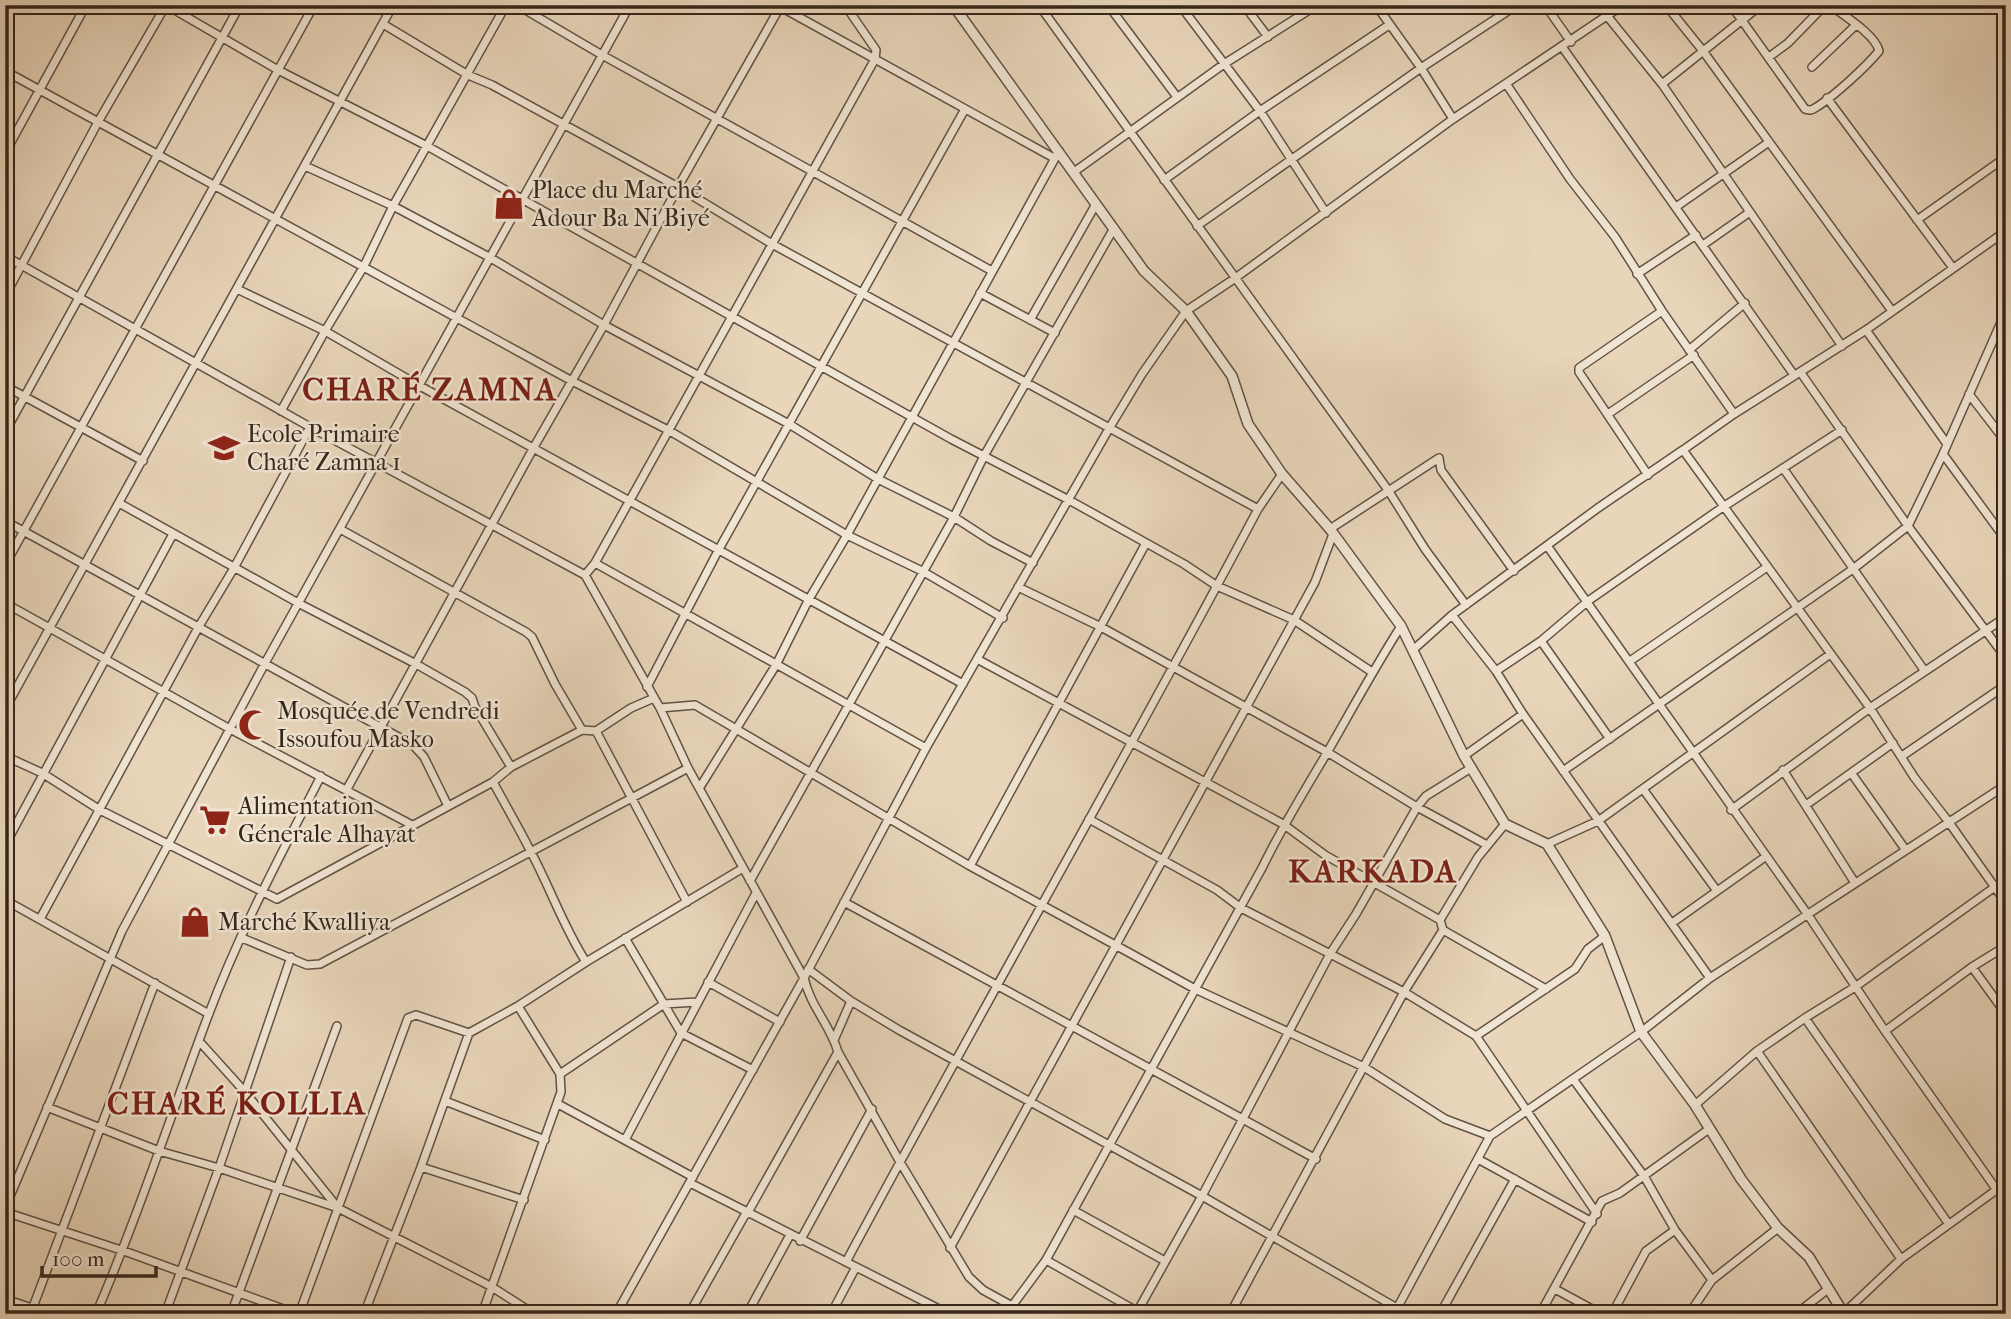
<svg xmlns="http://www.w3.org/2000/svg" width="2011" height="1319" viewBox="0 0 2011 1319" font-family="'IM FELL French Canon',serif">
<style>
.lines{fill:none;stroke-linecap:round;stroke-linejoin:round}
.minor-casing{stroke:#625243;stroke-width:10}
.tertiary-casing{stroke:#625243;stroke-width:12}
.minor{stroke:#f0e4d2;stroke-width:7}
.tertiary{stroke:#f0e4d2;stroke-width:9}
.labels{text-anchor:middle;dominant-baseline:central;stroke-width:5;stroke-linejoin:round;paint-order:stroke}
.poi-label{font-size:24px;fill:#35261b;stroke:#f0e4d2;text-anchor:start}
.district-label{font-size:32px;font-weight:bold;letter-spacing:2px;fill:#7a1f14;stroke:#f0e4d2}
</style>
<rect width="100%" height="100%" fill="#e8d5ba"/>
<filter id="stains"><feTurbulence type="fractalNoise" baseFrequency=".00286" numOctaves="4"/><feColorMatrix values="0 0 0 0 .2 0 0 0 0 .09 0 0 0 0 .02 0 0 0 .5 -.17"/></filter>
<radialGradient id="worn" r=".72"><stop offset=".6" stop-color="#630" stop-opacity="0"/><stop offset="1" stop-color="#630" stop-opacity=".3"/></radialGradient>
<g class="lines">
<defs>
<path id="minor" d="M 166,5 L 278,70 L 427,146 L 951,439 L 1069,500 L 1184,564 L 1217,586 L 1294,620 L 1372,672
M 517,5 L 602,55 L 992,271
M 777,5 L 1054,158
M 1039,5 L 1388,490 L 1425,549 L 1466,605
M 1108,5 L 1177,97
M 1180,5 L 1260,111 L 1326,213
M 1244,5 L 1268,37
M 1376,5 L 1421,68 L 1453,119
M 1545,5 L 1571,42
M 1666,5 L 1703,51 L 1892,311
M 1731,5 L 1805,109 C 1810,110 1810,111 1815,108 C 1832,98 1866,67 1879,51 C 1876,35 1843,15 1830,5
M 1608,17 L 1662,84 L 1842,346
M 383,24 L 468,75 L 492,85 L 678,187 L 772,244 L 1258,509
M 1563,48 L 1794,375
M 1769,57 L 1788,43 L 1825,5
M 1812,67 L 1856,25
M 5,71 L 572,381 L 668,430 L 847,535 L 922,571 L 1003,618
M 1662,84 L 1761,5
M 1507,85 L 1570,179 L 1615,237 L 1662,311 L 1734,414
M 1827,98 L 1953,268
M 5,153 L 86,5
M 305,166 L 393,206 L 489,257 L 604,325 L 789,424 L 878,479 L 954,517 L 991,541 L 1033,563
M 1074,172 L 1224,64 L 1317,5
M 1164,180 L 1260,111 L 1389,25
M 1676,207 L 1769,142
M 1917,220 L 2006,157
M 1197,226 L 1421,68 L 1517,5
M 1703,245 L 1750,212
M 5,256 L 310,427 L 585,575 L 660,708 L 688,768 L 804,978 C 811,1008 830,1024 838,1052 L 900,1162 L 969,1277 L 983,1290 L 1012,1306
M 1637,274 L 1696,235
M 237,289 L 325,331 L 420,386 L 963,684
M 980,293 L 1055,333
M 5,296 L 98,122 L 166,5
M 1030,320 L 1096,204
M 1866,330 L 1947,444
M 1689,350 L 1745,303
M 1801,373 L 1908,526 L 2006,658
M 5,386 L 143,461
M 1969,394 L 2006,442
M 281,411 L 325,331 L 364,266 L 393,206 L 506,5
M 1608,414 L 1694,355
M 5,432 L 240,5
M 1683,450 L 1734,414 L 1866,330 L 2006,231
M 1943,454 L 2006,540
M 1783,468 L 1924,670
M 1648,475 L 1579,372 L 1579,368 L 1662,311
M 119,503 L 300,604 L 416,664 L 465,692 L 472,698 L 475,707 L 511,767
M 5,521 L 413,745 L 424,757 L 448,806
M 340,529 L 526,632 L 532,637 L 555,684 L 582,730
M 1330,529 L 1439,458 L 1441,470 L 1514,571
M 1548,547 L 1808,915 L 1885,1031 L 1996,1189
M 595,563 L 926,748
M 5,565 L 314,5
M 585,575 L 595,563 L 875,59 L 876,50 L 845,5
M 1018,587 L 1101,627 L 1327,752 L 1417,807 L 1487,845
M 5,603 L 230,729 L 412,825
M 1452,615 L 1496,671 L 1523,714 L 1710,978
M 1541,641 L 1610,739
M 1414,649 L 1452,615 L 1598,508 L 1683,450 L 1870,708 L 1914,777 L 1948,821 L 2006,903
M 977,659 L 1283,824 L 1325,855 L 1440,920
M 1630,661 L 1767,567
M 1496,671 L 1541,641 L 1588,601 L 1723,507 L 1842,430
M 647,687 L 719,549 L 965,109
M 660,708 L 695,705 L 970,866 L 1117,946 L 1195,989 L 1364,1067 L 1445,1119 L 1490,1136
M 5,709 L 393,5
M 596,731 L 687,902
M 5,756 L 42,773 L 100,810 L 277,899 L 493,782 L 511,767 L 582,730 L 596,731 L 631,708 L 654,698
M 1464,756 L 1523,714
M 1902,756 L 2006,685
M 1783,770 L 1855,883
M 1563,771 L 1853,569 L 1908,526 L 1943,454 L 2006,311
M 1852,774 L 1905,849
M 493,782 C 506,806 520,830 532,854 C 551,890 564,928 586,962
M 700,787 L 776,665 L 809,599 L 847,535 L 1059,151
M 347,789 L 534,447 L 604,325 L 678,187 L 780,7
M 1643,789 L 1717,891
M 1806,805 L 1893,743
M 1731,810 L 1870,708 L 2006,617
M 1089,819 L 1217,890 L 1241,908 L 1404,992 L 1476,1036 L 1575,969 L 1588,949 L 1605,936
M 1547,844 L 1598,821 L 1829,655
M 5,845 L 173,534
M 970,866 L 1146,543
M 750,881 L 954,517 L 984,456 L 1114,228
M 5,900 L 209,1014
M 844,902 L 1316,1159
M 40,919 L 198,628 L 234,568 L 310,427
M 1672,923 L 1765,857
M 1443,930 L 1546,989
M 242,938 L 307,965 L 320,964 L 688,768
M 625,938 L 681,1033 L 753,1070
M 1972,967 L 2006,1014
M 808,969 L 851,1001 L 899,1030 L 1202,1196 L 1397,1308 L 1412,1314
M 708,982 L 780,1022
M 1805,1018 L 1948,1223
M 1885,1031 L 1972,967 L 2006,946
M 1476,1036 L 1597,1214
M 834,1040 L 851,1001
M 199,1041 L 245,1092 L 338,1208
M 1757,1051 L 1901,1259
M 560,1074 L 664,1004 L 697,1002
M 1573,1079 L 1644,1176 L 1675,1230 L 1712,1280
M 445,1101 L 545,1140
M 558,1104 L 693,1177
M 1695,1105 L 1757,1051 L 1805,1018 L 1855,987 L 2006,879
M 47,1107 L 159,1151 L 219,1168 L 338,1208 L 492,1287 L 534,1314
M 625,1140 L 756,893
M 1478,1159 L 1592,1222
M 421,1167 L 524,1200
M 690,1183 L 949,1314
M 5,1208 L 122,931 L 264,665 L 630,5
M 1073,1210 L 1165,1261
M 5,1212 L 124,1251 L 297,1314
M 747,1214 L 838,1052
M 800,1241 L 872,1109
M 950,1248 L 1315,582 L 1333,534
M 1046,1260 L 1142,1314
M 846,1262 C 981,1010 1124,762 1258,509 L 1282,474
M 1555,1289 L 1601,1314
M 5,1299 L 50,1314
M 33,1307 L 155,983
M 1844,1313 L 1901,1259 L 2006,1183
M 96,1314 C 138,1216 171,1115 208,1016 C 239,933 281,854 321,776
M 165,1314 L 219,1168 L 291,957
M 231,1314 L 337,1026
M 299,1314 L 408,1018 L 416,1015 L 469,1033
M 364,1314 L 421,1167 L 469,1033 L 518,1006 L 586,962 L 743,868
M 482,1314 L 561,1092 L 560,1074 L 518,1006
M 616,1314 L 804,978 L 926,748 L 1110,427 L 1142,374 L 1186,311 L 1234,279 L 1453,119 L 1623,5
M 689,1314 L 746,1213
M 747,1314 L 790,1235
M 831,1314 L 856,1267
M 1010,1314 L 1012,1306 L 1046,1260 L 1262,868 C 1282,827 1305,790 1328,751 C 1352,709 1375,667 1401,626
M 1136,1314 L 1202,1196 L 1330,954 L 1356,914 L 1417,807 L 1426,796 L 1471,768
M 1230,1314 L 1404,992 L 1443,930 L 1440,920 L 1478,857 L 1505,824
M 1394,1314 L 1490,1136 L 1641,1032 L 1710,978 L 2006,785
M 1440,1314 L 1515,1179
M 1540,1314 L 1602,1201 L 1620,1193 L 1709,1129
M 1612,1314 L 1646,1251 L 1675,1230
M 1689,1314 L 1712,1280 L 1778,1228
M 1796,1314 L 1828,1289"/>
<path id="tertiary" d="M 953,5 L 1144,271 L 1186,311 L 1232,376 L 1248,424 L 1282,474 L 1330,529 L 1401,626 L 1464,756 L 1505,824 L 1547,844 L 1605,936 L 1641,1032 L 1695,1105 L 1741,1179 L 1778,1228 L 1809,1257 L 1844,1314"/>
</defs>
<use href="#minor" class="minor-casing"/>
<use href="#tertiary" class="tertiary-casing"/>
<use href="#minor" class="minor"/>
<use href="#tertiary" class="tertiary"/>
</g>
<defs>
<symbol id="shop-bare" viewBox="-9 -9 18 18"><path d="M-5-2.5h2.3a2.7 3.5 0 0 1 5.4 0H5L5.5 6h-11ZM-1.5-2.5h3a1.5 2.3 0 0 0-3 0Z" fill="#8f2418" stroke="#f0e4d2" stroke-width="2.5" paint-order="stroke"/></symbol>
<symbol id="school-bare" viewBox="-9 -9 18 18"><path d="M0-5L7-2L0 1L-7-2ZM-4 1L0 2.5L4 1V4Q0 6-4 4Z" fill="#8f2418" stroke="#f0e4d2" stroke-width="2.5" paint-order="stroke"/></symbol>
<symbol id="mosque-bare" viewBox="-9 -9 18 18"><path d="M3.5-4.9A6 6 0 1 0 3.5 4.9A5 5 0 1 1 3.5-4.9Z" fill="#8f2418" stroke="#f0e4d2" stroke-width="2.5" paint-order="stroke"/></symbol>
<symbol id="supermarket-bare" viewBox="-9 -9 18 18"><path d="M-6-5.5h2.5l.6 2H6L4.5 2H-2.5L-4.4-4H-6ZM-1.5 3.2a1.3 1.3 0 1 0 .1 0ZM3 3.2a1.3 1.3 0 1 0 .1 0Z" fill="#8f2418" stroke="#f0e4d2" stroke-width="2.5" paint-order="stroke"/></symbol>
</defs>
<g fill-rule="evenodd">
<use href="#shop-bare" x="487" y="182" width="44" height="44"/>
<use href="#school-bare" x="202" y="426" width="44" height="44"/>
<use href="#mosque-bare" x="232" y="703" width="44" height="44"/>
<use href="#supermarket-bare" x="193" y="798" width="44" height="44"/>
<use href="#shop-bare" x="173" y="900" width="44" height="44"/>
</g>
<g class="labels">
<g class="poi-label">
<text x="532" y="190">Place du Marché<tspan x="532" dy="28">Adour Ba Ni Biyé</tspan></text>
<text x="247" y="434">Ecole Primaire<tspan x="247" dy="28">Charé Zamna 1</tspan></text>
<text x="277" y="711">Mosquée de Vendredi<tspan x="277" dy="28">Issoufou Masko</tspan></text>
<text x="238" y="806">Alimentation<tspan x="238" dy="28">Génerale Alhayat</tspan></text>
<text x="218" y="922">Marché Kwalliya</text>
</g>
<g class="district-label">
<text x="430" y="389">CHARÉ ZAMNA</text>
<text x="1373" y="871">KARKADA</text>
<text x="237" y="1103">CHARÉ KOLLIA</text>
</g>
</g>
<rect width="2011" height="1319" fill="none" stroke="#e8d5ba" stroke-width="28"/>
<rect x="7" y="7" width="1997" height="1305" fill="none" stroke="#35261b" stroke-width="3.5"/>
<rect x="14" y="14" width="1983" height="1291" fill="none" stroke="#35261b" stroke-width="2"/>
<path d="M42 1266v10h114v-10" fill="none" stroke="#35261b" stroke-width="3.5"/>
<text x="52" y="1266" font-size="21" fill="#35261b" stroke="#f0e4d2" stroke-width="5" paint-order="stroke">100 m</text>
<rect width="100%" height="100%" filter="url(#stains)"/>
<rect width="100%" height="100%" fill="url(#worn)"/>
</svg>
